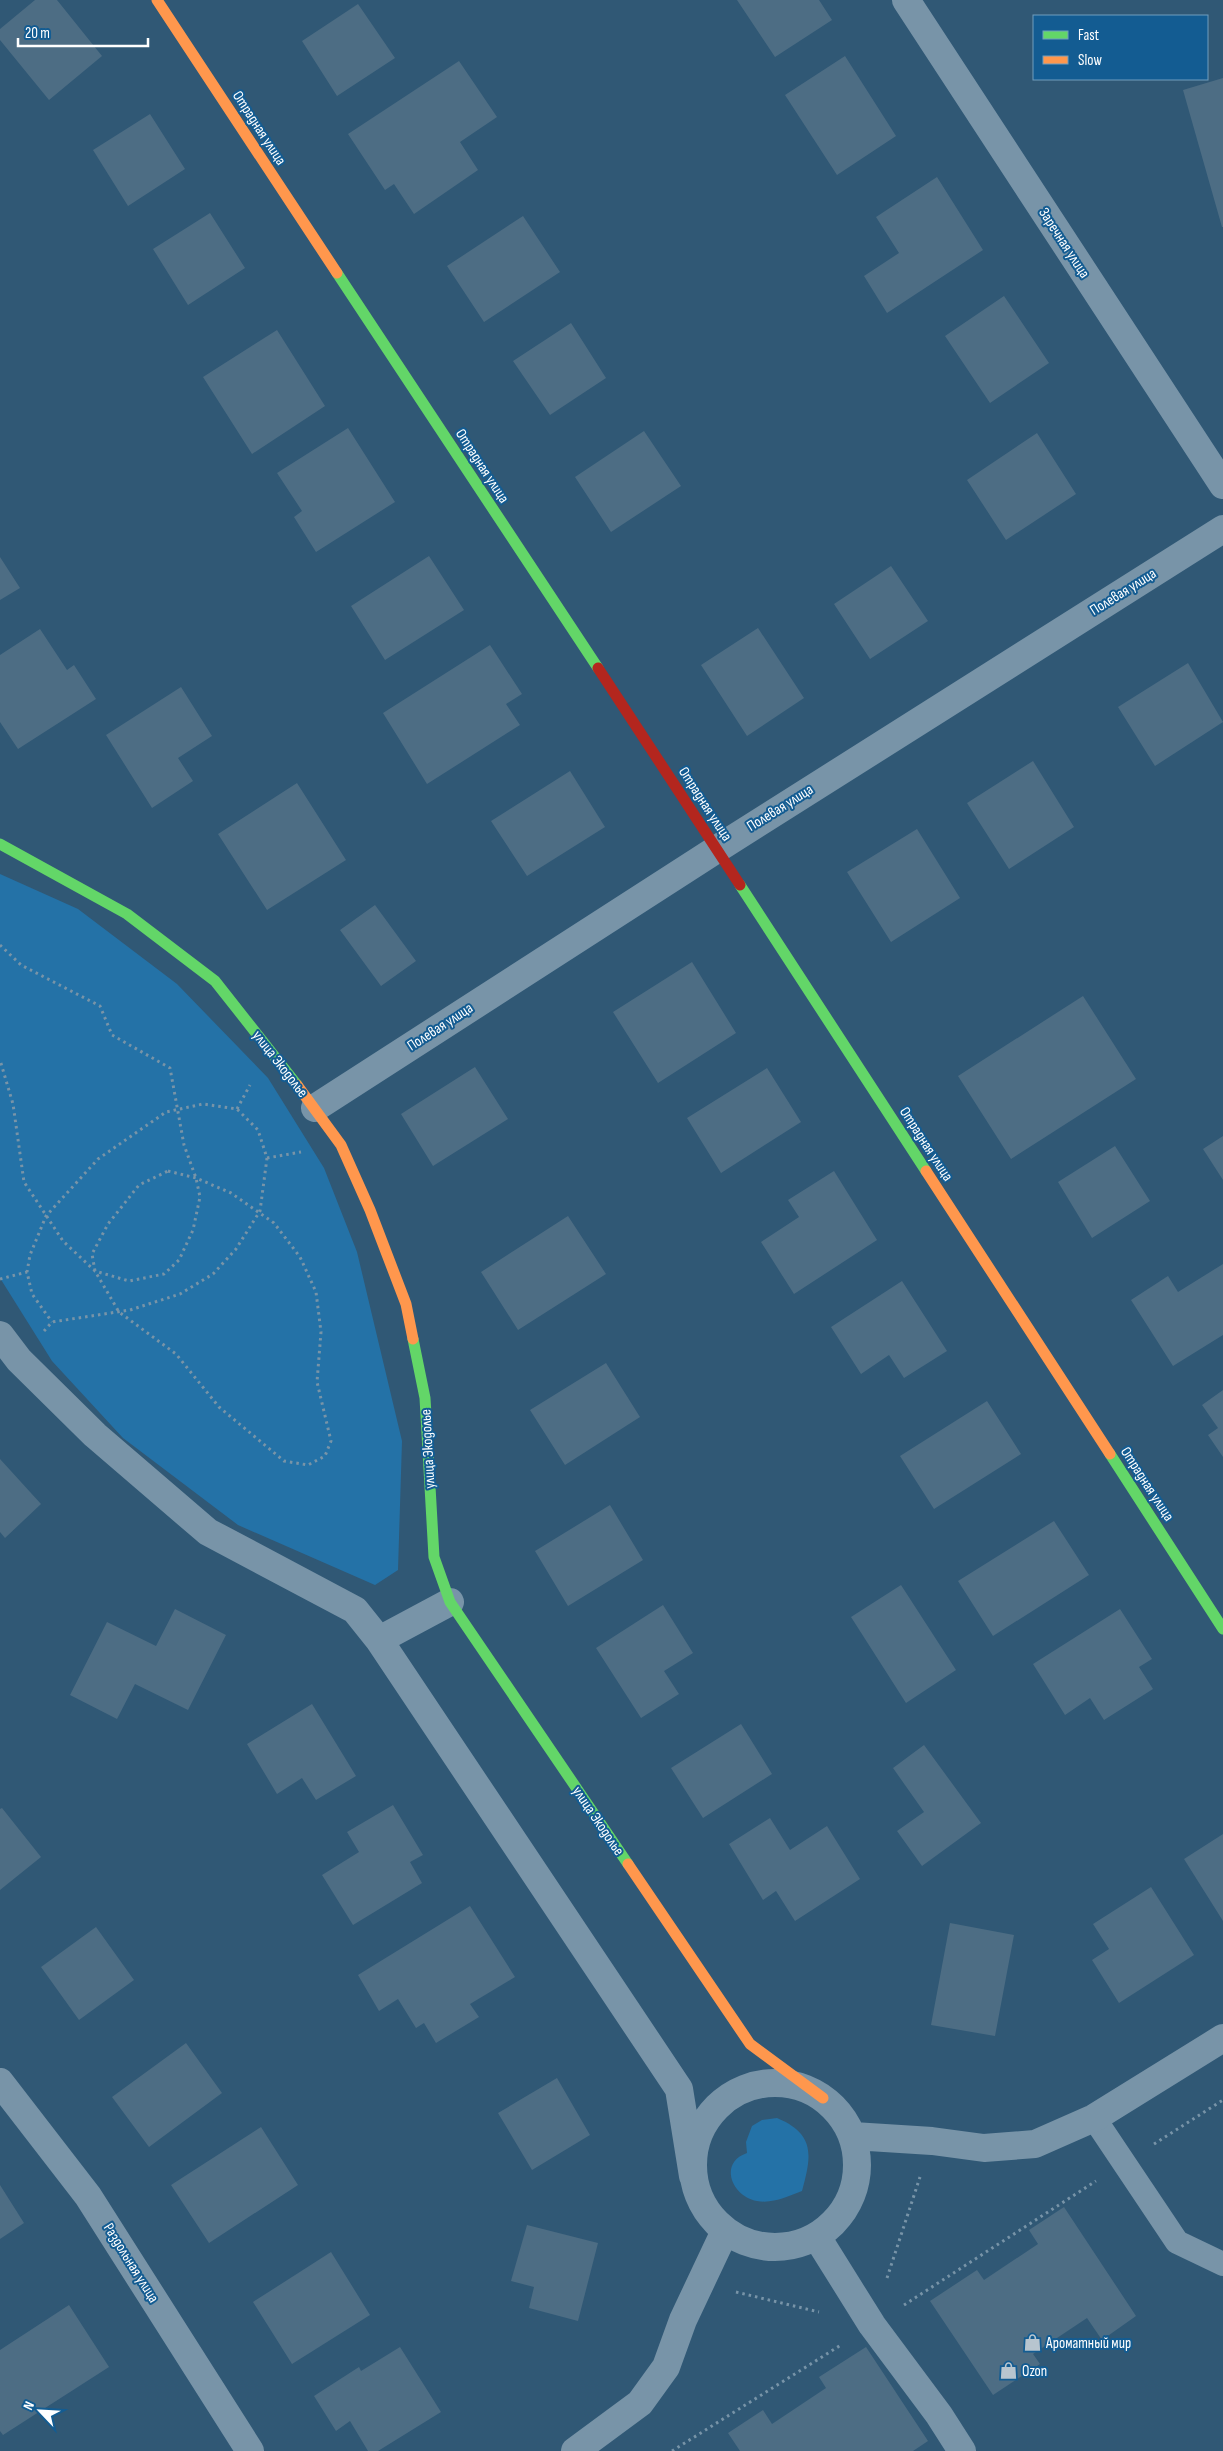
<svg xmlns="http://www.w3.org/2000/svg" width="1223" height="2451" viewBox="0 0 1223 2451" font-family="'Sofia Sans Condensed',sans-serif">
<style>
.green{fill:#2472a7}
.building{fill:#4d6d84}
.lines{fill:none;stroke-linecap:round;stroke-linejoin:round}
.path{stroke:#7894a8;stroke-width:3;stroke-dasharray:2.5 4;stroke-linecap:butt}
.lane{stroke:#7894a8;stroke-width:24}
.street{stroke:#7894a8;stroke-width:28}
.fast{stroke:#63d668;stroke-width:11}
.slow{stroke:#ff974d;stroke-width:11}
.jam{stroke:#b3261e;stroke-width:11}
.labels{text-anchor:middle;dominant-baseline:central;stroke-width:4;stroke-linejoin:round;paint-order:stroke}
.street-label{font-size:15px;fill:#fff;stroke:#135c92}
.poi-label{font-size:15px;fill:#fff;stroke:#135c92;text-anchor:start}
</style>
<rect width="100%" height="100%" fill="#305875"/>
<path class="green" d="M 0,874 L 78,909 L 177,984 L 268,1078 L 324,1168 L 357,1252 L 402,1441 L 398,1570 L 375,1585 L 238,1525 L 123,1438 L 52,1361 L 0,1278 Z
M 777,2118 C 815,2134 812,2155 802,2191 C 788,2196 773,2204 757,2201 C 732,2197 718,2163 747,2153 L 746,2142 L 752,2126 L 762,2120 Z"/>
<path class="building" d="M 35,0 L 57,0 L 102,56 L 49,100 L 0,40 L 0,29 Z
M 737,0 L 819,0 L 832,20 L 775,57 Z
M 358,4 L 395,58 L 337,96 L 302,41 Z
M 845,56 L 896,136 L 837,175 L 785,95 Z
M 459,61 L 497,117 L 460,142 L 478,170 L 414,214 L 394,184 L 385,190 L 348,134 Z
M 1223,78 L 1223,227 L 1222,227 L 1183,90 Z
M 150,114 L 185,169 L 128,206 L 93,150 Z
M 937,177 L 983,250 L 887,313 L 864,276 L 899,253 L 876,217 Z
M 210,213 L 245,268 L 188,305 L 153,249 Z
M 523,216 L 560,272 L 484,322 L 447,266 Z
M 1004,296 L 1049,363 L 990,403 L 945,336 Z
M 571,323 L 606,378 L 550,415 L 513,361 Z
M 277,330 L 325,406 L 252,454 L 203,377 Z
M 348,428 L 395,502 L 316,552 L 294,517 L 302,511 L 277,473 Z
M 644,431 L 681,486 L 611,532 L 575,477 Z
M 1037,433 L 1076,494 L 1006,540 L 967,480 Z
M 429,556 L 464,610 L 385,660 L 351,606 Z
M 0,557 L 20,588 L 0,600 Z
M 891,566 L 928,621 L 870,659 L 834,604 Z
M 758,628 L 804,698 L 747,736 L 701,665 Z
M 40,629 L 67,670 L 74,665 L 96,699 L 18,749 L 0,722 L 0,655 Z
M 490,645 L 522,694 L 506,704 L 520,725 L 427,784 L 383,713 Z
M 1188,663 L 1223,722 L 1155,766 L 1118,707 Z
M 181,687 L 212,736 L 178,758 L 193,781 L 152,808 L 106,735 Z
M 1033,761 L 1074,827 L 1009,869 L 967,803 Z
M 570,771 L 605,827 L 527,876 L 491,821 Z
M 297,783 L 346,860 L 267,910 L 218,834 Z
M 917,829 L 960,898 L 891,942 L 847,872 Z
M 375,905 L 416,961 L 381,986 L 340,930 Z
M 692,962 L 736,1033 L 658,1083 L 613,1012 Z
M 1083,996 L 1136,1079 L 1011,1159 L 958,1076 Z
M 475,1067 L 508,1119 L 433,1166 L 401,1114 Z
M 767,1068 L 801,1122 L 721,1173 L 687,1118 Z
M 1223,1136 L 1223,1180 L 1203,1149 Z
M 1115,1146 L 1150,1201 L 1092,1238 L 1058,1182 Z
M 834,1171 L 877,1240 L 794,1294 L 761,1242 L 799,1217 L 788,1200 Z
M 568,1216 L 606,1274 L 518,1330 L 481,1272 Z
M 1223,1264 L 1223,1335 L 1173,1366 L 1131,1300 L 1168,1276 L 1178,1292 Z
M 902,1281 L 947,1351 L 904,1378 L 889,1355 L 861,1374 L 831,1327 Z
M 606,1363 L 640,1417 L 565,1465 L 530,1410 Z
M 1223,1390 L 1223,1457 L 1208,1435 L 1218,1428 L 1202,1405 Z
M 987,1401 L 1021,1454 L 934,1509 L 900,1456 Z
M 0,1459 L 41,1504 L 5,1538 L 0,1532 Z
M 610,1505 L 643,1560 L 568,1606 L 535,1551 Z
M 1054,1521 L 1089,1575 L 993,1636 L 958,1581 Z
M 901,1585 L 956,1670 L 906,1703 L 851,1617 Z
M 663,1605 L 693,1653 L 664,1671 L 679,1694 L 641,1718 L 596,1648 Z
M 175,1609 L 226,1635 L 188,1710 L 135,1684 L 117,1719 L 70,1695 L 107,1622 L 156,1646 Z
M 1120,1609 L 1152,1659 L 1139,1667 L 1153,1689 L 1104,1720 L 1090,1698 L 1065,1715 L 1033,1664 Z
M 312,1704 L 356,1776 L 316,1800 L 302,1778 L 277,1794 L 247,1744 Z
M 741,1724 L 772,1774 L 703,1818 L 671,1768 Z
M 924,1745 L 981,1823 L 922,1866 L 897,1831 L 924,1812 L 893,1768 Z
M 393,1805 L 423,1855 L 410,1862 L 422,1883 L 353,1925 L 322,1875 L 359,1852 L 347,1832 Z
M 2,1808 L 41,1857 L 0,1890 L 0,1809 Z
M 770,1818 L 790,1850 L 827,1826 L 860,1879 L 795,1921 L 776,1891 L 763,1900 L 729,1844 Z
M 1223,1834 L 1223,1921 L 1184,1859 Z
M 1151,1887 L 1194,1955 L 1119,2003 L 1092,1960 L 1109,1949 L 1093,1924 Z
M 470,1906 L 515,1977 L 470,2004 L 479,2017 L 436,2043 L 424,2023 L 416,2028 L 398,1999 L 379,2011 L 358,1975 Z
M 950,1923 L 1014,1935 L 995,2036 L 931,2025 Z
M 96,1927 L 134,1980 L 79,2020 L 41,1967 Z
M 186,2043 L 222,2093 L 149,2147 L 112,2097 Z
M 557,2078 L 590,2135 L 532,2170 L 498,2113 Z
M 261,2127 L 298,2185 L 209,2243 L 171,2185 Z
M 0,2185 L 24,2223 L 0,2239 Z
M 1064,2207 L 1136,2316 L 1102,2340 L 1087,2318 L 1033,2354 L 1040,2364 L 993,2395 L 930,2301 L 977,2270 L 984,2280 L 1038,2244 L 1029,2230 Z
M 527,2225 L 598,2243 L 578,2321 L 529,2308 L 534,2287 L 511,2281 Z
M 331,2252 L 370,2315 L 292,2364 L 253,2302 Z
M 69,2305 L 109,2367 L 3,2435 L 0,2431 L 0,2350 Z
M 400,2347 L 441,2412 L 378,2451 L 368,2451 L 350,2421 L 336,2431 L 314,2396 L 359,2367 L 361,2371 Z
M 866,2347 L 928,2441 L 913,2451 L 740,2451 L 728,2433 L 763,2410 L 772,2424 L 826,2388 L 819,2377 Z"/>
<g class="lines">
<path class="path" d="M 0,945 L 21,965 L 100,1006 L 112,1035 L 170,1068 L 184,1145 L 196,1178 L 200,1197 L 193,1230 L 179,1260 L 164,1274 L 129,1281 L 95,1271 L 63,1241 L 24,1182 L 13,1104 L 0,1060
M 237,1109 L 250,1085
M 267,1158 L 301,1152
M 168,1171 L 196,1178 L 231,1193 L 274,1223 L 300,1257 L 316,1292 L 321,1332 L 317,1382 L 331,1441 L 325,1456 L 308,1465 L 284,1461 L 219,1407 L 176,1354 L 119,1312 L 95,1271 L 92,1254 L 108,1224 L 139,1185 Z
M 0,1279 L 27,1272
M 44,1331 L 52,1322 L 130,1310 L 180,1294 L 213,1274 L 236,1249 L 260,1211 L 267,1158 L 258,1130 L 237,1109 L 203,1104 L 166,1112 L 98,1159 L 46,1216 L 30,1255 L 27,1272 L 32,1294 L 52,1322
M 1154,2144 L 1223,2100
M 887,2278 L 920,2177
M 736,2292 L 819,2312
M 904,2305 L 1096,2181
M 672,2451 L 841,2345"/>
<path class="lane" d="M 1094,2118 L 1177,2242 L 1223,2264"/>
<path class="street" d="M 906,0 L 1223,485
M 315,1108 L 717,849 L 1223,529
M 0,1335 L 19,1360 L 95,1435 L 208,1532 L 355,1610 L 379,1640 L 679,2089 L 693,2176
M 379,1640 L 450,1602
M 0,2082 L 88,2196 L 250,2451
M693 2165a82 82 0 1 1 164 0a82 82 0 1 1-164 0Z
M 853,2136 L 932,2141 L 984,2148 L 1035,2144 L 1094,2118 L 1223,2038
M 817,2237 L 872,2325 L 939,2415 L 962,2451
M 575,2451 L 640,2403 L 666,2367 L 683,2320 L 725,2231"/>
<path class="fast" d="M 337,273 L 598,668
M 0,844 L 127,914 L 215,981 L 297,1085
M 740,885 L 926,1171
M 413,1339 L 425,1398 L 434,1557 L 450,1602 L 628,1864
M 1110,1454 L 1223,1629"/>
<path class="slow" d="M 157,0 L 337,273
M 297,1085 L 341,1145 L 370,1210 L 406,1304 L 413,1339
M 926,1171 L 1110,1454
M 628,1864 L 750,2044 L 823,2098"/>
<path class="jam" d="M 598,668 L 740,885"/>
</g>
<defs>
<symbol id="shop-bare" viewBox="-9 -9 18 18"><path d="M-5-2.5h2.3a2.7 3.5 0 0 1 5.4 0H5L5.5 6h-11ZM-1.5-2.5h3a1.5 2.3 0 0 0-3 0Z" fill="#b7c5cf" stroke="#135c92" stroke-width="2.5" paint-order="stroke"/></symbol>
</defs>
<g fill-rule="evenodd">
<use href="#shop-bare" x="1020" y="2330" width="25" height="25"/>
<use href="#shop-bare" x="996" y="2358" width="25" height="25"/>
</g>
<g class="labels">
<g class="street-label">
<text transform="translate(259 128) rotate(57)">Отрадная улица</text>
<text transform="translate(1064 243) rotate(57)">Заречная улица</text>
<text transform="translate(482 466) rotate(57)">Отрадная улица</text>
<text transform="translate(1123 592) rotate(-32)">Полевая улица</text>
<text transform="translate(705 804) rotate(57)">Отрадная улица</text>
<text transform="translate(780 808) rotate(-32)">Полевая улица</text>
<text transform="translate(440 1027) rotate(-33)">Полевая улица</text>
<text transform="translate(280 1064) rotate(52)">улица Экодолье</text>
<text transform="translate(926 1144) rotate(57)">Отрадная улица</text>
<text transform="translate(428 1449) rotate(-93)">улица Экодолье</text>
<text transform="translate(1147 1484) rotate(57)">Отрадная улица</text>
<text transform="translate(598 1821) rotate(56)">улица Экодолье</text>
<text transform="translate(131 2263) rotate(58)">Раздольная улица</text>
</g>
<g class="poi-label">
<text x="1046" y="2343">Ароматный мир</text>
<text x="1022" y="2371">Ozon</text>
</g>
</g>
<rect x="1033" y="15" width="175" height="65" fill="#135c92" stroke="#719dbe"/>
<rect x="1043" y="31" width="25" height="8" fill="#63d668" stroke="#719dbe"/>
<text x="1078" y="40" font-size="15" fill="#ffffff">Fast</text>
<rect x="1043" y="56" width="25" height="8" fill="#ff974d" stroke="#719dbe"/>
<text x="1078" y="65" font-size="15" fill="#ffffff">Slow</text>
<g transform="translate(40 2411) rotate(295)" stroke="#135c92" stroke-width="4" paint-order="stroke">
<path d="M0-4L9 19L0 12L-9 19Z" fill="#ffffff"/>
<text y="-8" font-size="14" font-weight="bold" text-anchor="middle" fill="#ffffff">N</text>
</g>
<path d="M18 38v8h130v-8" fill="none" stroke="#ffffff" stroke-width="2.5"/>
<text x="25" y="38" font-size="15" fill="#ffffff" stroke="#135c92" stroke-width="4" paint-order="stroke">20 m</text>
</svg>
